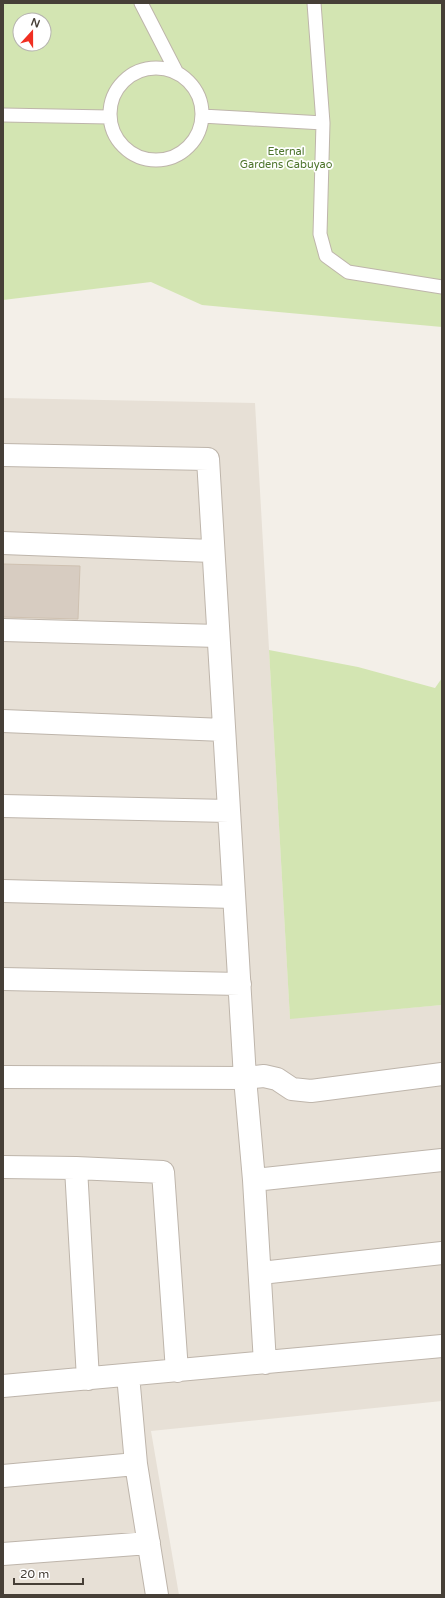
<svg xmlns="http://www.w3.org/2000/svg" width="445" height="1598" viewBox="0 0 445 1598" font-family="'Varela Round',sans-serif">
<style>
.residential{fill:#e7e0d6}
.green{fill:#d3e5b2;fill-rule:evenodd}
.building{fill:#d7ccc1;stroke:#cfc1b1}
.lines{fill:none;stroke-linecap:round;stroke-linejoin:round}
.service-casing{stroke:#beb5ab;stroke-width:15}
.minor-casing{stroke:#beb5ab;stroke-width:24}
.service{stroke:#fff;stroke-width:13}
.minor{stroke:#fff;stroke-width:22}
.labels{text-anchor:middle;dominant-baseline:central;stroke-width:3.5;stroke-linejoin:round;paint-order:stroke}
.park-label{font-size:11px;fill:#4e752d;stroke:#fff}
</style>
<rect width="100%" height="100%" fill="#f3efe8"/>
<path class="residential" d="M 3,398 L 255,403 L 290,1018 L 442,1005 L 442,1401 L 151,1431 L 179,1595 L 3,1595 Z"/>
<path class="green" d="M 3,3 L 442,3 L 442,327 L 202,305 L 151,282 L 3,300 ZM 20,20 L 44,20 L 44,44 L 20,44 Z
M 269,650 L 358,667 L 435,688 L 442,678 L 442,1005 L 290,1019 Z"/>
<path class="building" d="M 3,564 L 80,566 L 78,619 L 3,617 Z"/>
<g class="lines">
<defs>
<path id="service" d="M 141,3 L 177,73
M110 114a46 46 0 1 1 92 0a46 46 0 1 1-92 0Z
M 3,115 L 109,117
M 202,116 L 323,123 L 314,3
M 323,123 L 320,234 L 326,256 L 348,272 L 442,287"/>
<path id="minor" d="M 3,455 L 208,459 L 245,1078 L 254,1180 L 265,1363
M 3,543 L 212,551
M 3,630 L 218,636
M 3,721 L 224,730
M 3,806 L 229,811
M 3,891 L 234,897
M 3,979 L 240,984
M 3,1077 L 245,1078 L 264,1076 L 277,1079 L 292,1089 L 311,1091 L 442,1074
M 3,1167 L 76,1168 L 163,1172 L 177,1371
M 76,1168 L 88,1379
M 254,1180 L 442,1160
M 261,1273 L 442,1253
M 128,1375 L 136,1464 L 157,1595
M 3,1386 L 442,1346
M 3,1476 L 136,1464
M 3,1554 L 149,1543"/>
</defs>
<use href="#service" class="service-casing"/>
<use href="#minor" class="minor-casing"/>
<use href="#service" class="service"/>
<use href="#minor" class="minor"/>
</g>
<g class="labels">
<g class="park-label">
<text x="286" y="151">Eternal<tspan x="286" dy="13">Gardens Cabuyao</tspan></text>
</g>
</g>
<rect width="445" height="1598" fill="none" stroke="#463f37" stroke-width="8"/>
<g transform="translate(32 32) rotate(21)"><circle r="19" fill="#ffffff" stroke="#b5b2af"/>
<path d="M0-3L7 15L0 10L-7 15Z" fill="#f02f22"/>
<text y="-6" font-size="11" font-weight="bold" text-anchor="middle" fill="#463f37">N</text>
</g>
<path d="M14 1578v6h69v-6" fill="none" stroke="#463f37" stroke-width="2"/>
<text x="20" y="1578" font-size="12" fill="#463f37" stroke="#ffffff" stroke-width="3" paint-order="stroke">20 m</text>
</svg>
